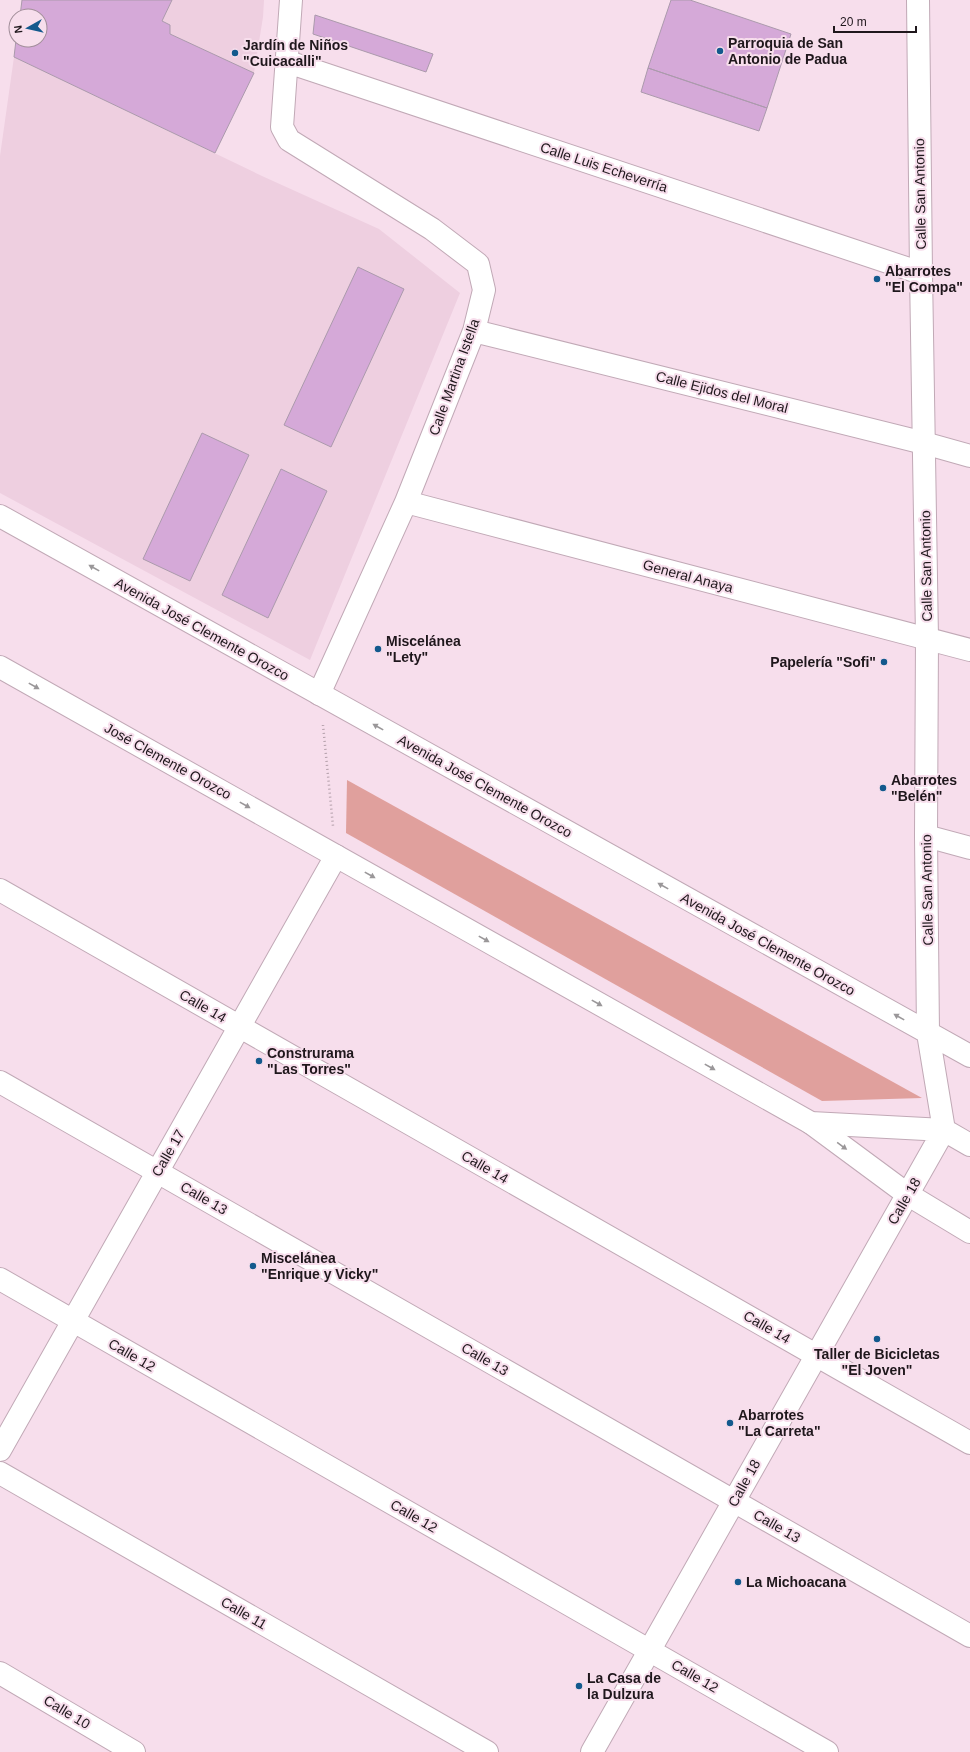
<svg xmlns="http://www.w3.org/2000/svg" width="970" height="1752" viewBox="0 0 970 1752" font-family="Arial,sans-serif">
<style>
.built{fill:#eecfe0}
.green{fill:#e0a09d}
.building{fill:#d5a9d8;stroke:#ab9aac}
.lines{fill:none;stroke-linecap:round;stroke-linejoin:round}
.minor-casing{stroke:#c1a9b6;stroke-width:24}
.tertiary-casing{stroke:#c1a9b6;stroke-width:24}
.path{stroke:#b4a0ab;stroke-width:2.5;stroke-dasharray:1 3;stroke-linecap:butt}
.minor{stroke:#fff;stroke-width:22}
.tertiary{stroke:#fff;stroke-width:22}
.oneway{fill:#9a9799}
.poi-dot{fill:#13598d;stroke:#f7deec;stroke-width:1.5}
.labels{text-anchor:middle;dominant-baseline:central;stroke-width:4;stroke-linejoin:round;paint-order:stroke}
.poi-label{font-size:14px;font-weight:bold;fill:#1f171c;stroke:#f7deec;text-anchor:start}
.street-label{font-size:14px;fill:#1f171c;stroke:#f7deec}
</style>
<rect width="100%" height="100%" fill="#f7deec"/>
<path class="built" d="M 172,0 L 264,0 L 263,17 L 254,73 L 170,34 L 170,25 L 162,21 Z
M 14,57 L 262,176 L 379,229 L 460,293 L 310,660 L 0,493 L 0,156 Z"/>
<path class="green" d="M 347,780 L 922,1098 L 822,1101 L 346,833 Z"/>
<path class="building" d="M 22,0 L 172,0 L 162,21 L 170,25 L 170,34 L 254,73 L 215,153 L 14,57 L 16,40 L 40,40 L 40,16 L 20,16 Z
M 671,0 L 690,0 L 791,34 L 767,108 L 648,68 Z
M 315,15 L 433,54 L 426,72 L 313,34 Z
M 648,68 L 767,108 L 759,131 L 641,92 Z
M 358,267 L 404,289 L 331,447 L 284,425 Z
M 202,433 L 249,455 L 190,581 L 143,559 Z
M 281,469 L 327,491 L 268,618 L 222,595 Z"/>
<g class="lines">
<defs>
<path id="minor" d="M 291,0 L 282,127 L 289,140 L 432,229 L 478,264 L 484,290 L 474,331 L 406,502 L 319,694
M 288,62 L 921,273
M 474,331 L 924,443 L 970,456
M 406,502 L 970,650
M 926,836 L 970,848
M 0,890 L 970,1443
M 0,1082 L 970,1636
M 811,1123 L 907,1194 L 970,1232
M 0,1279 L 827,1752
M 0,1450 L 336,856
M 0,1473 L 487,1752
M 0,1673 L 134,1752"/>
<path id="tertiary" d="M 0,516 L 970,1056
M 0,667 L 811,1123 L 944,1130 L 970,1145
M 592,1752 L 944,1130 L 928,1033 L 926,836 L 927,638 L 921,273 L 918,0"/>
</defs>
<use href="#minor" class="minor-casing"/>
<use href="#tertiary" class="tertiary-casing"/>
<path class="path" d="M 323,725 L 333,826"/>
<use href="#minor" class="minor"/>
<use href="#tertiary" class="tertiary"/>
</g>
<defs><path id="oneway-solid" d="M-6-.8H1V-3.2L6.5 0L1 3.2V.8H-6Z"/></defs>
<g class="oneway">
<use href="#oneway-solid" transform="translate(94 568) rotate(-151)"/>
<use href="#oneway-solid" transform="translate(34 686) rotate(29)"/>
<use href="#oneway-solid" transform="translate(378 727) rotate(-151)"/>
<use href="#oneway-solid" transform="translate(245 805) rotate(29)"/>
<use href="#oneway-solid" transform="translate(370 875) rotate(29)"/>
<use href="#oneway-solid" transform="translate(663 886) rotate(-151)"/>
<use href="#oneway-solid" transform="translate(484 939) rotate(29)"/>
<use href="#oneway-solid" transform="translate(597 1003) rotate(29)"/>
<use href="#oneway-solid" transform="translate(899 1017) rotate(-151)"/>
<use href="#oneway-solid" transform="translate(710 1067) rotate(29)"/>
<use href="#oneway-solid" transform="translate(842 1146) rotate(36)"/>
</g>
<g class="poi-dot">
<circle cx="720" cy="51" r="4"/>
<circle cx="235" cy="53" r="4"/>
<circle cx="877" cy="279" r="4"/>
<circle cx="378" cy="649" r="4"/>
<circle cx="884" cy="662" r="4"/>
<circle cx="883" cy="788" r="4"/>
<circle cx="259" cy="1061" r="4"/>
<circle cx="253" cy="1266" r="4"/>
<circle cx="877" cy="1339" r="4"/>
<circle cx="730" cy="1423" r="4"/>
<circle cx="738" cy="1582" r="4"/>
<circle cx="579" cy="1686" r="4"/>
</g>
<g class="labels">
<g class="poi-label">
<text x="728" y="43">Parroquia de San<tspan x="728" dy="16">Antonio de Padua</tspan></text>
<text x="243" y="45">Jardín de Niños<tspan x="243" dy="16">"Cuicacalli"</tspan></text>
<text x="885" y="271">Abarrotes<tspan x="885" dy="16">"El Compa"</tspan></text>
<text x="386" y="641">Miscelánea<tspan x="386" dy="16">"Lety"</tspan></text>
<text x="876" y="662" text-anchor="end">Papelería "Sofi"</text>
<text x="891" y="780">Abarrotes<tspan x="891" dy="16">"Belén"</tspan></text>
<text x="267" y="1053">Construrama<tspan x="267" dy="16">"Las Torres"</tspan></text>
<text x="261" y="1258">Miscelánea<tspan x="261" dy="16">"Enrique y Vicky"</tspan></text>
<text x="877" y="1354" text-anchor="middle">Taller de Bicicletas<tspan x="877" dy="16">"El Joven"</tspan></text>
<text x="738" y="1415">Abarrotes<tspan x="738" dy="16">"La Carreta"</tspan></text>
<text x="746" y="1582">La Michoacana</text>
<text x="587" y="1678">La Casa de<tspan x="587" dy="16">la Dulzura</tspan></text>
</g>
<g class="street-label">
<text transform="translate(604 167) rotate(18)">Calle Luis Echeverría</text>
<text transform="translate(920 194) rotate(-91)">Calle San Antonio</text>
<text transform="translate(454 377) rotate(-70)">Calle Martina Istella</text>
<text transform="translate(722 392) rotate(14)">Calle Ejidos del Moral</text>
<text transform="translate(926 566) rotate(-91)">Calle San Antonio</text>
<text transform="translate(688 576) rotate(15)">General Anaya</text>
<text transform="translate(202 629) rotate(29)">Avenida José Clemente Orozco</text>
<text transform="translate(168 761) rotate(29)">José Clemente Orozco</text>
<text transform="translate(485 786) rotate(29)">Avenida José Clemente Orozco</text>
<text transform="translate(927 890) rotate(-91)">Calle San Antonio</text>
<text transform="translate(768 944) rotate(29)">Avenida José Clemente Orozco</text>
<text transform="translate(203 1006) rotate(30)">Calle 14</text>
<text transform="translate(168 1153) rotate(-60)">Calle 17</text>
<text transform="translate(485 1167) rotate(30)">Calle 14</text>
<text transform="translate(204 1198) rotate(30)">Calle 13</text>
<text transform="translate(904 1201) rotate(-60)">Calle 18</text>
<text transform="translate(767 1327) rotate(30)">Calle 14</text>
<text transform="translate(132 1355) rotate(30)">Calle 12</text>
<text transform="translate(485 1359) rotate(30)">Calle 13</text>
<text transform="translate(744 1483) rotate(-61)">Calle 18</text>
<text transform="translate(414 1516) rotate(30)">Calle 12</text>
<text transform="translate(777 1526) rotate(30)">Calle 13</text>
<text transform="translate(244 1613) rotate(30)">Calle 11</text>
<text transform="translate(695 1676) rotate(30)">Calle 12</text>
<text transform="translate(67 1712) rotate(31)">Calle 10</text>
</g>
</g>
<g transform="translate(28 28) rotate(262)"><circle r="19" fill="#f7deec" stroke="#a18e99"/>
<path d="M0-3L7 15L0 10L-7 15Z" fill="#13598d"/>
<text y="-6" font-size="11" font-weight="bold" text-anchor="middle" fill="#1f171c">N</text>
</g>
<path d="M834 26v6h82v-6" fill="none" stroke="#1f171c" stroke-width="2"/>
<text x="840" y="26" font-size="12" fill="#1f171c" stroke="#f7deec" stroke-width="3" paint-order="stroke">20 m</text>
</svg>
